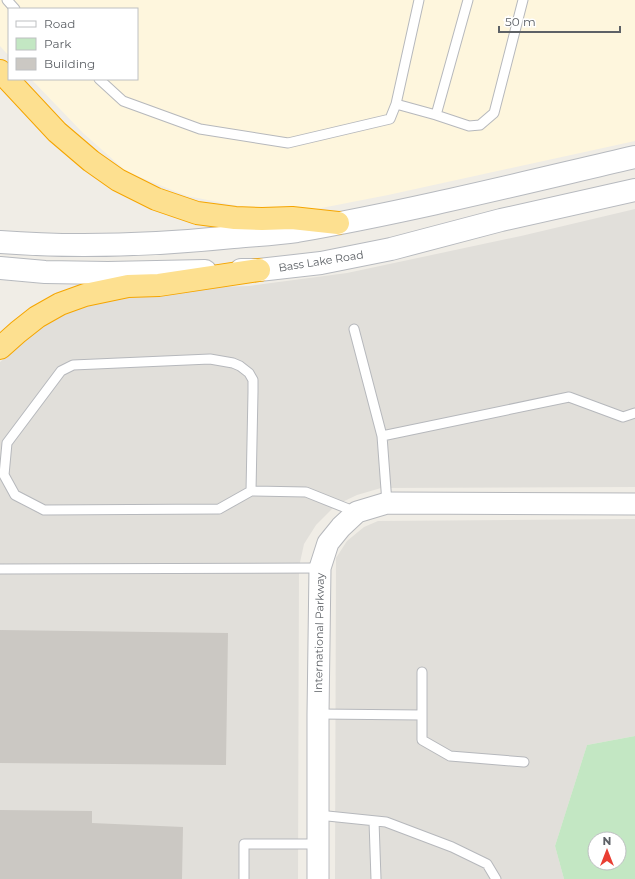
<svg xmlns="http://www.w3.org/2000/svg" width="635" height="879" viewBox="0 0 635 879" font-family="Montserrat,sans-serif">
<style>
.commercial{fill:#fef6dd}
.industrial{fill:#e1dfda}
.green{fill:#c3e7c3;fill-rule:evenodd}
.building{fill:#cbc8c3}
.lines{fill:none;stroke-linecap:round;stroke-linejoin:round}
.service-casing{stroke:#b6b8bc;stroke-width:11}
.tertiary-casing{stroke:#b6b8bc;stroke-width:23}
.secondary-casing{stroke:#b7babf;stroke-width:24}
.motorway-casing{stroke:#f5a501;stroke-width:24}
.service{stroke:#fff;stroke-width:9}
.tertiary{stroke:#fff;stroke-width:21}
.secondary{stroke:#fff;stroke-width:22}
.motorway{stroke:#fde090;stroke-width:22}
.labels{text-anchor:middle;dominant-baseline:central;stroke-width:3.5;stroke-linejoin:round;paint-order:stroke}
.street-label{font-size:11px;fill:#5d6166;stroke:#fff}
</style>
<rect width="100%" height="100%" fill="#f0ede6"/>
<path class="commercial" d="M 0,0 L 635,0 L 635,141 L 388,195 L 306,211 L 244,207 L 187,196 L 127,172 L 83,133 L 31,79 L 137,79 L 137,9 L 9,9 L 9,56 L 0,46 Z"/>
<path class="industrial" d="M 635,209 L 635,487 L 381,488 L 357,495 L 336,505 L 316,525 L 304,544 L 299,567 L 298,879 L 0,879 L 0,362 L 36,332 L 65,310 L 150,289 L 249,286 L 347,273 L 521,236 Z
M 635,519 L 635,736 L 587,745 L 555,846 L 564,879 L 335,879 L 336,558 L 347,541 L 364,527 L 378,521 Z"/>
<path class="green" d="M 635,736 L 635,879 L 564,879 L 555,846 L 587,745 ZM 595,839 L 619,839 L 619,863 L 595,863 Z"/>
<path class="building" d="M 0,630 L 228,633 L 226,765 L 0,763 Z
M 0,810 L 92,811 L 92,823 L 183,827 L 182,879 L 0,879 Z"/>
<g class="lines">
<defs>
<path id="service" d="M 7,0 L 15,9
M 99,79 L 123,101 L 200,129 L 288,143 L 390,119 L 396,104 L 419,0
M 396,104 L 436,115 L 469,126 L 480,125 L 494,113 L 523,0
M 436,115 L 468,0
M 354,329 L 382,436
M 251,491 L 219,509 L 44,510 L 15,495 L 4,475 L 7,443 L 61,371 L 73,365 L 210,359 L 233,363 L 240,366 L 249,373 L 253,380 L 253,392 L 251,491 L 306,492 L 356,512
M 387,503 L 382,436 L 569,397 L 623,417 L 635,413
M 0,569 L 320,568
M 318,714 L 422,715 L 422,740 L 450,756 L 524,762
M 422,715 L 422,672
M 318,815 L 386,822 L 452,847 L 487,864 L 496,879
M 374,821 L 376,879
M 244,879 L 244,844 L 318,844"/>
<path id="tertiary" d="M 318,879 L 318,714 L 320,568 L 328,543 L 341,527 L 357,512 L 387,503 L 635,504"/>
<path id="secondary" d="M 0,242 C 77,248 155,245 233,237 C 254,235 276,234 297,231 C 411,211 523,183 635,157
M 0,268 L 45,272 L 108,273 L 205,271
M 241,270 L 259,270 L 321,263 L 391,249 L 501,220 L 635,190"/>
<path id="motorway" d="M 0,71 L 57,132 L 91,161 L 118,180 L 156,199 L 197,213 L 235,218 L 262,219 L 292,218 L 338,223
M 0,348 L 18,332 L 37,317 L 60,304 L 85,295 L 128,286 L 159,285 L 259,270"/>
</defs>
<use href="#service" class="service-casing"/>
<use href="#tertiary" class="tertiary-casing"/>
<use href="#secondary" class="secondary-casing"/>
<use href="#motorway" class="motorway-casing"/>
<use href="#service" class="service"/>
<use href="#tertiary" class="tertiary"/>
<use href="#secondary" class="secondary"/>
<use href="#motorway" class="motorway"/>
</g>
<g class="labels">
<g class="street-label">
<text transform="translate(321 261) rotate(-9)">Bass Lake Road</text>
<text transform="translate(319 633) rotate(-89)">International Parkway</text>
</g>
</g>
<rect x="8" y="8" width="130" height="72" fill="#ffffff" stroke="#bec0c2"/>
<rect x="16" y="21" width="20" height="6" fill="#ffffff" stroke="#bec0c2"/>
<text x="44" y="28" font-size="12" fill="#5d6166">Road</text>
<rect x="16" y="38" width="20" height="12" fill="#c3e7c3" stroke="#bec0c2"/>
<text x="44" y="48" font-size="12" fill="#5d6166">Park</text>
<rect x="16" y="58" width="20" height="12" fill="#cbc8c3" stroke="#bec0c2"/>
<text x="44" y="68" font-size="12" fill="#5d6166">Building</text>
<g transform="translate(607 851)"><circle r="19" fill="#ffffff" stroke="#bec0c2"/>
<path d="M0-3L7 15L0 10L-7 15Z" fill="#e93e33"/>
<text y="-6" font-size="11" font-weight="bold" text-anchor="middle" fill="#5d6166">N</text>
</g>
<path d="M499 26v6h121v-6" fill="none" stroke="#5d6166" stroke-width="2"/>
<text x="505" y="26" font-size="12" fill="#5d6166" stroke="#ffffff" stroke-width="3" paint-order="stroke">50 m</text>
</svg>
